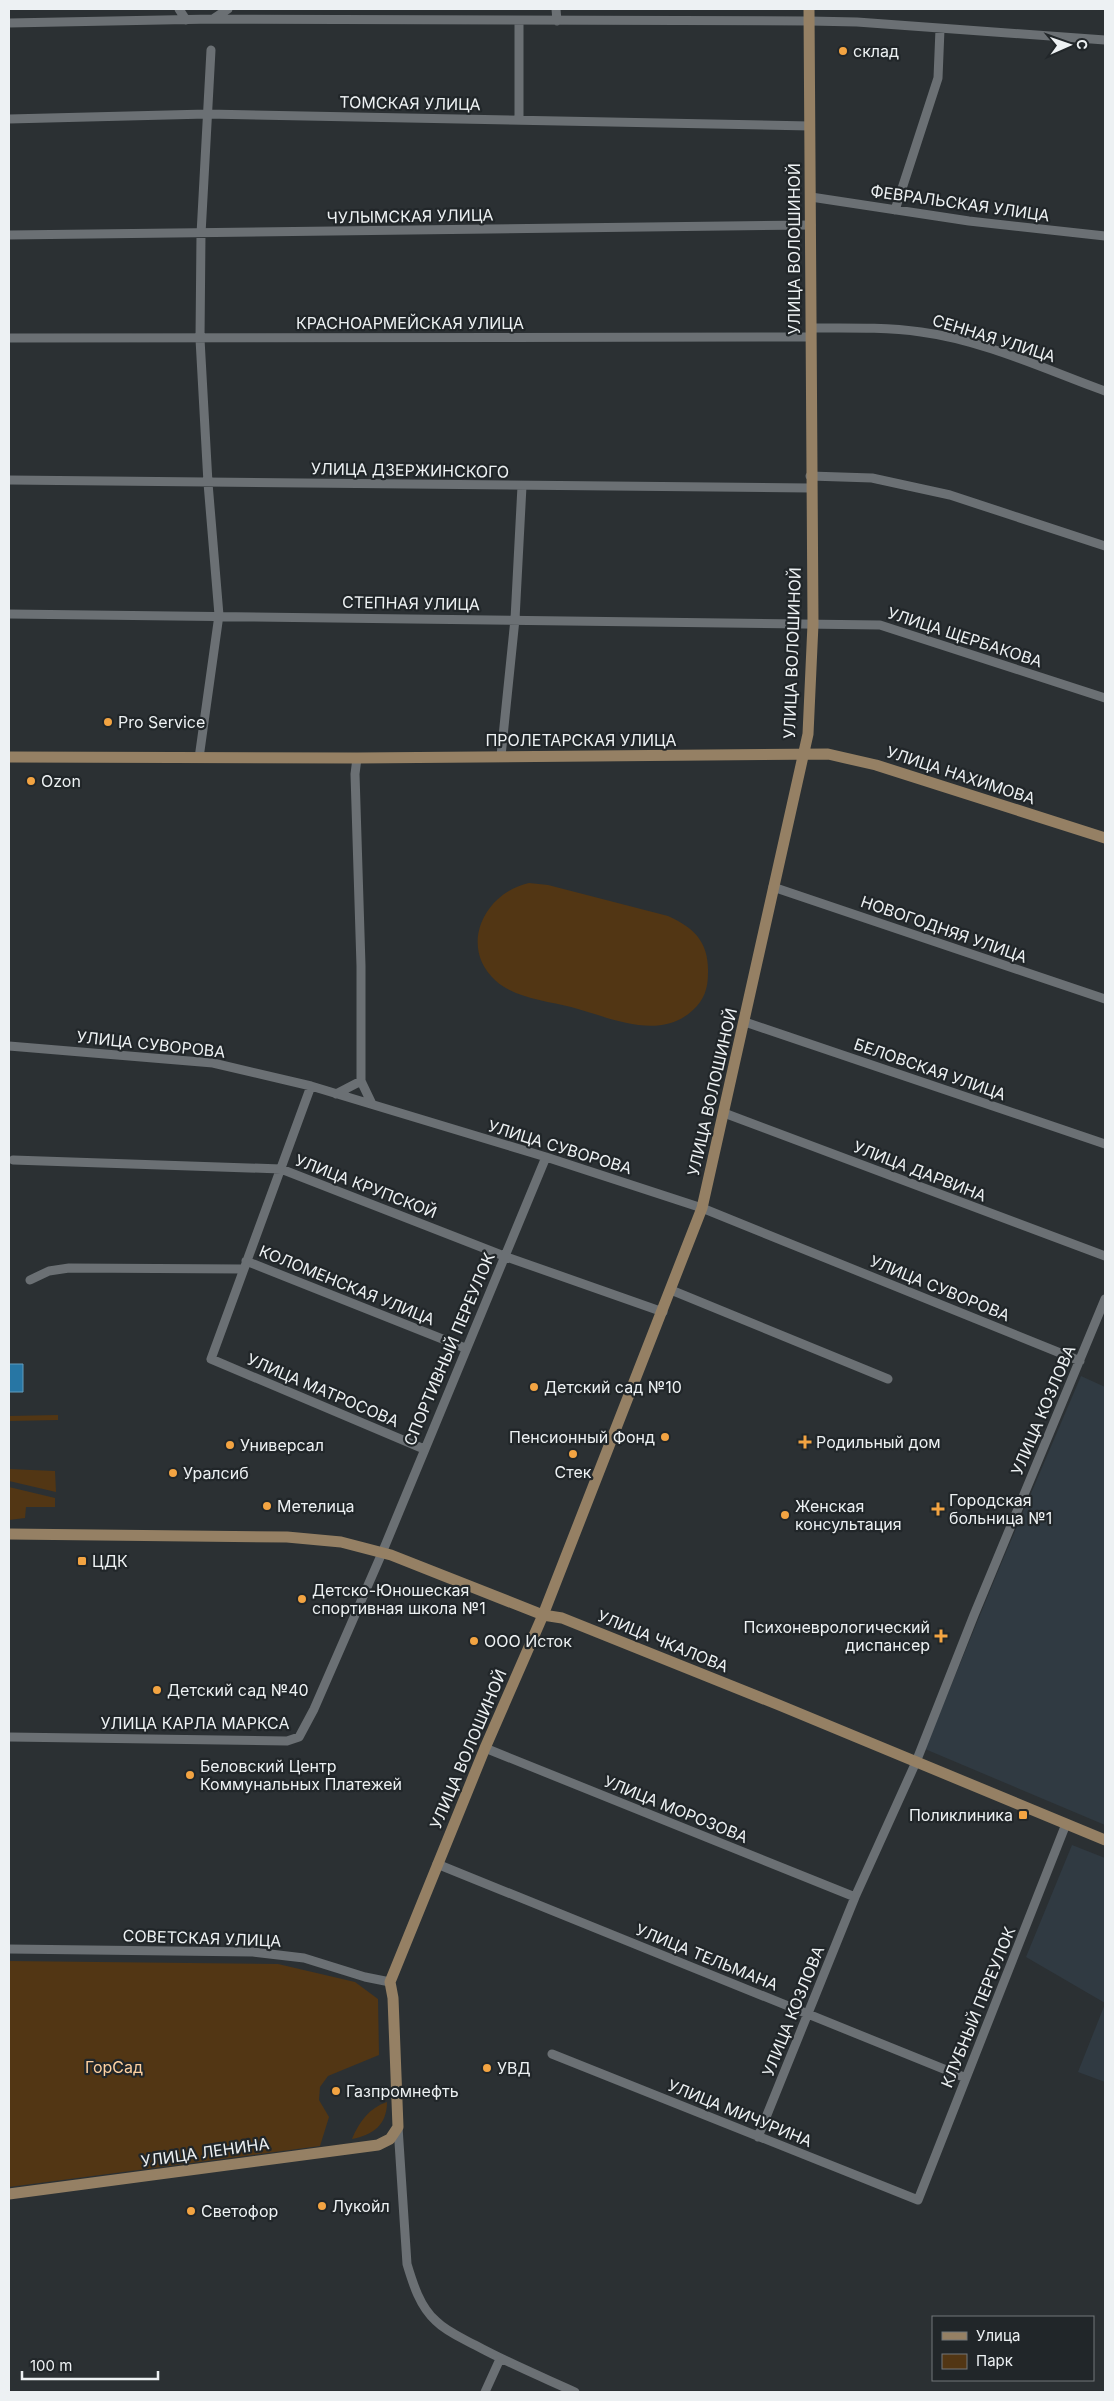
<svg xmlns="http://www.w3.org/2000/svg" width="1114" height="2401" viewBox="0 0 1114 2401" font-family="Inter,sans-serif">
<style>
.built{fill:#303a42}
.green{fill:#523614}
.water{fill:#2776a4;stroke:#629bbc}
.lines{fill:none;stroke-linecap:round;stroke-linejoin:round}
.street{stroke:#6b7074;stroke-width:9}
.secondary{stroke:#958064;stroke-width:11}
.poi-dot{fill:#f3a442;stroke:#212629;stroke-width:2}
.labels{text-anchor:middle;dominant-baseline:central;stroke-width:4.5;stroke-linejoin:round;paint-order:stroke}
.poi-label{font-size:16px;fill:#edf1f3;stroke:#212629;text-anchor:start}
.street-label{font-size:16px;fill:#edf1f3;stroke:#212629}
.park-label{font-size:16px;fill:#fed1a1;stroke:#212629}
</style>
<rect width="100%" height="100%" fill="#2b3033"/>
<path class="built" d="M 1081,1376 L 1105,1387 L 1105,1825 L 925,1749 L 1001,1564 Z
M 1072,1845 L 1105,1858 L 1105,2003 L 1026,1957 Z
M 1105,2004 L 1105,2082 L 1078,2072 Z"/>
<path class="green" d="M 529,883 L 548,885 L 668,916 C 695,928 709,943 708,973 C 708,989 704,1000 693,1010 C 659,1042 609,1017 571,1007 C 547,1001 515,998 496,981 C 458,947 484,893 529,883 Z
M 58,1415 L 58,1420 L 9,1421 L 9,1416 Z
M 9,1469 L 55,1471 L 56,1492 L 9,1481 Z
M 9,1487 L 55,1498 L 55,1507 L 26,1507 L 25,1518 L 9,1520 Z
M 9,1961 L 278,1964 L 355,1982 L 378,1999 L 379,2055 L 328,2076 L 320,2087 L 319,2100 L 329,2117 L 320,2146 L 9,2187 Z
M 387,2102 C 387,2125 373,2135 352,2139 C 359,2122 369,2108 387,2102 Z"/>
<path class="water" d="M 9,1364 L 23,1364 L 23,1392 L 9,1392 Z"/>
<g class="lines">
<path class="street" d="M 179,9 L 186,20
M 556,9 L 557,21
M 213,19 L 228,9
M 519,21 L 519,120
M 9,23 L 213,19 L 810,21 L 857,22 L 1105,40
M 9,119 L 207,114 L 810,126
M 811,197 L 969,221 L 1105,236
M 895,210 L 938,78 L 940,29
M 9,235 L 811,225
M 811,328 C 848,328 885,327 921,332 C 983,340 1047,370 1105,391
M 9,338 L 811,337
M 810,476 L 872,478 L 950,495 L 1105,546
M 9,480 L 810,488
M 9,614 L 880,625 L 1105,698
M 501,756 L 515,619 L 522,486
M 199,758 L 219,615 L 208,483 L 200,339 L 201,234 L 211,50
M 357,758 L 355,774 L 361,966 L 361,1081 L 372,1104
M 773,887 L 1105,999
M 745,1022 L 1105,1144
M 9,1046 L 213,1063 L 311,1086 L 546,1157 L 702,1208 L 1080,1361
M 311,1086 L 211,1359 L 424,1449
M 336,1094 L 361,1081
M 724,1113 L 1105,1256
M 13,1160 L 281,1169 L 504,1256 L 663,1312
M 246,1261 L 465,1348
M 30,1280 L 49,1271 L 69,1268 L 244,1269
M 671,1290 L 888,1379
M 9,1737 L 287,1741 L 299,1737 L 314,1709 L 382,1553 L 546,1157
M 485,1748 L 855,1897
M 437,1864 L 966,2078
M 9,1949 L 253,1952 L 304,1958 L 365,1977 L 390,1982
M 552,2054 L 918,2200 L 1066,1824
M 398,2127 L 407,2264 C 413,2284 420,2307 436,2321 C 447,2332 462,2338 475,2345 C 508,2363 542,2377 575,2392
M 758,2137 L 855,1897 L 916,1762 L 974,1615 L 1105,1299
M 485,2392 L 500,2359"/>
<path class="secondary" d="M 9,757 L 357,758 L 828,754 L 876,765 L 1105,838
M 9,1534 L 287,1537 L 341,1542 L 391,1555 L 543,1615 L 562,1618 L 779,1705 L 1105,1840
M 9,2194 L 378,2145 L 390,2139 L 398,2127 L 393,1998 L 390,1982 L 485,1748 L 543,1615 L 702,1208 L 808,734 L 813,624 L 809,9"/>
</g>
<g class="poi-dot">
<circle cx="843" cy="51" r="5"/>
<circle cx="108" cy="722" r="5"/>
<circle cx="31" cy="781" r="5"/>
<circle cx="534" cy="1387" r="5"/>
<circle cx="665" cy="1437" r="5"/>
<path d="M802.5 1434.5h5v5h5v5h-5v5h-5v-5h-5v-5h5z"/>
<circle cx="230" cy="1445" r="5"/>
<circle cx="573" cy="1454" r="5"/>
<circle cx="173" cy="1473" r="5"/>
<circle cx="267" cy="1506" r="5"/>
<path d="M935.5 1501.5h5v5h5v5h-5v5h-5v-5h-5v-5h5z"/>
<circle cx="785" cy="1515" r="5"/>
<rect x="77" y="1556" width="10" height="10" rx="2.5"/>
<circle cx="302" cy="1599" r="5"/>
<path d="M938.5 1628.5h5v5h5v5h-5v5h-5v-5h-5v-5h5z"/>
<circle cx="474" cy="1641" r="5"/>
<circle cx="157" cy="1690" r="5"/>
<circle cx="190" cy="1775" r="5"/>
<rect x="1018" y="1810" width="10" height="10" rx="2.5"/>
<circle cx="487" cy="2068" r="5"/>
<circle cx="336" cy="2091" r="5"/>
<circle cx="322" cy="2206" r="5"/>
<circle cx="191" cy="2211" r="5"/>
</g>
<g class="labels">
<g class="poi-label">
<text x="853" y="51">склад</text>
<text x="118" y="722">Pro Service</text>
<text x="41" y="781">Ozon</text>
<text x="544" y="1387">Детский сад №10</text>
<text x="655" y="1437" text-anchor="end">Пенсионный Фонд</text>
<text x="816" y="1442">Родильный дом</text>
<text x="240" y="1445">Универсал</text>
<text x="573" y="1472" text-anchor="middle">Стек</text>
<text x="183" y="1473">Уралсиб</text>
<text x="949" y="1500">Городская<tspan x="949" dy="18">больница №1</tspan></text>
<text x="277" y="1506">Метелица</text>
<text x="795" y="1506">Женская<tspan x="795" dy="18">консультация</tspan></text>
<text x="92" y="1561">ЦДК</text>
<text x="312" y="1590">Детско-Юношеская<tspan x="312" dy="18">спортивная школа №1</tspan></text>
<text x="930" y="1627" text-anchor="end">Психоневрологический<tspan x="930" dy="18">диспансер</tspan></text>
<text x="484" y="1641">ООО Исток</text>
<text x="167" y="1690">Детский сад №40</text>
<text x="200" y="1766">Беловский Центр<tspan x="200" dy="18">Коммунальных Платежей</tspan></text>
<text x="1013" y="1815" text-anchor="end">Поликлиника</text>
<text x="497" y="2068">УВД</text>
<text x="346" y="2091">Газпромнефть</text>
<text x="332" y="2206">Лукойл</text>
<text x="201" y="2211">Светофор</text>
</g>
<g class="street-label">
<text transform="translate(410 103) rotate(1)">ТОМСКАЯ УЛИЦА</text>
<text transform="translate(960 203) rotate(8)">ФЕВРАЛЬСКАЯ УЛИЦА</text>
<text transform="translate(410 216) rotate(-1)">ЧУЛЫМСКАЯ УЛИЦА</text>
<text transform="translate(794 249) rotate(-90)">УЛИЦА ВОЛОШИНОЙ</text>
<text x="410" y="323">КРАСНОАРМЕЙСКАЯ УЛИЦА</text>
<text transform="translate(994 338) rotate(17)">СЕННАЯ УЛИЦА</text>
<text transform="translate(410 470) rotate(1)">УЛИЦА ДЗЕРЖИНСКОГО</text>
<text transform="translate(411 603) rotate(1)">СТЕПНАЯ УЛИЦА</text>
<text transform="translate(965 637) rotate(18)">УЛИЦА ЩЕРБАКОВА</text>
<text transform="translate(792 653) rotate(-88)">УЛИЦА ВОЛОШИНОЙ</text>
<text x="581" y="740">ПРОЛЕТАРСКАЯ УЛИЦА</text>
<text transform="translate(961 775) rotate(18)">УЛИЦА НАХИМОВА</text>
<text transform="translate(944 929) rotate(19)">НОВОГОДНЯЯ УЛИЦА</text>
<text transform="translate(151 1044) rotate(6)">УЛИЦА СУВОРОВА</text>
<text transform="translate(930 1069) rotate(19)">БЕЛОВСКАЯ УЛИЦА</text>
<text transform="translate(712 1092) rotate(-77)">УЛИЦА ВОЛОШИНОЙ</text>
<text transform="translate(560 1147) rotate(17)">УЛИЦА СУВОРОВА</text>
<text transform="translate(920 1171) rotate(21)">УЛИЦА ДАРВИНА</text>
<text transform="translate(366 1186) rotate(21)">УЛИЦА КРУПСКОЙ</text>
<text transform="translate(347 1285) rotate(22)">КОЛОМЕНСКАЯ УЛИЦА</text>
<text transform="translate(940 1288) rotate(22)">УЛИЦА СУВОРОВА</text>
<text transform="translate(449 1349) rotate(-67)">СПОРТИВНЫЙ ПЕРЕУЛОК</text>
<text transform="translate(323 1390) rotate(23)">УЛИЦА МАТРОСОВА</text>
<text transform="translate(1043 1410) rotate(-67)">УЛИЦА КОЗЛОВА</text>
<text transform="translate(663 1641) rotate(22)">УЛИЦА ЧКАЛОВА</text>
<text x="195" y="1723">УЛИЦА КАРЛА МАРКСА</text>
<text transform="translate(468 1749) rotate(-67)">УЛИЦА ВОЛОШИНОЙ</text>
<text transform="translate(676 1809) rotate(22)">УЛИЦА МОРОЗОВА</text>
<text transform="translate(202 1938) rotate(2)">СОВЕТСКАЯ УЛИЦА</text>
<text transform="translate(707 1957) rotate(22)">УЛИЦА ТЕЛЬМАНА</text>
<text transform="translate(978 2007) rotate(-68)">КЛУБНЫЙ ПЕРЕУЛОК</text>
<text transform="translate(793 2011) rotate(-68)">УЛИЦА КОЗЛОВА</text>
<text transform="translate(740 2113) rotate(22)">УЛИЦА МИЧУРИНА</text>
<text transform="translate(205 2152) rotate(-8)">УЛИЦА ЛЕНИНА</text>
</g>
<g class="park-label">
<text x="114" y="2067">ГорСад</text>
</g>
</g>
<rect width="1114" height="2401" fill="none" stroke="#edf1f3" stroke-width="20"/>
<rect x="932" y="2316" width="162" height="65" fill="#212629" stroke="#73777a"/>
<rect x="942" y="2332" width="25" height="8" fill="#958064" stroke="#73777a"/>
<text x="976" y="2341" font-size="15" fill="#edf1f3">Улица</text>
<rect x="942" y="2354" width="25" height="15" fill="#523614" stroke="#73777a"/>
<text x="976" y="2366" font-size="15" fill="#edf1f3">Парк</text>
<g transform="translate(1069 45) rotate(88)" stroke="#212629" stroke-width="4" paint-order="stroke">
<path d="M0-4L9 19L0 12L-9 19Z" fill="#edf1f3"/>
<text y="-8" font-size="14" font-weight="bold" text-anchor="middle" fill="#edf1f3">С</text>
</g>
<path d="M22 2371v8h136v-8" fill="none" stroke="#edf1f3" stroke-width="2.5"/>
<text x="30" y="2371" font-size="15" fill="#edf1f3" stroke="#212629" stroke-width="4" paint-order="stroke">100 m</text>
</svg>
